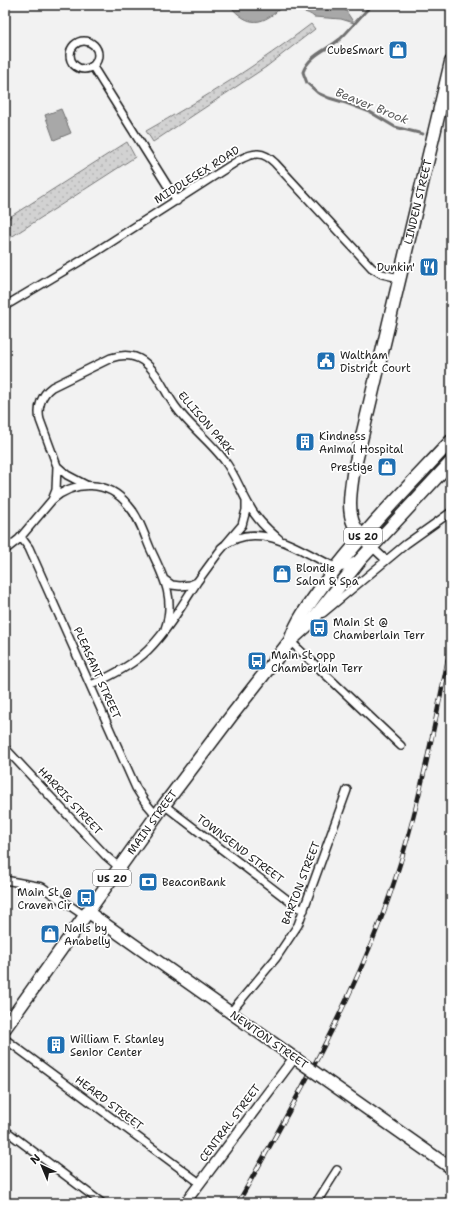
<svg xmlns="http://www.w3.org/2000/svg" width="456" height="1208" viewBox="0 0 456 1208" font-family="'Shantell Sans',sans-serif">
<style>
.park{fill:url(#park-dots);stroke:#777}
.water{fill:#a8a8a8;stroke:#707070}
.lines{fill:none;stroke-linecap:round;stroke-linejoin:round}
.stream{stroke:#707070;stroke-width:3}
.minor-casing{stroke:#1c1c1c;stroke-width:10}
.tertiary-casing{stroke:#1c1c1c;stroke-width:12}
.secondary-casing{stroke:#1c1c1c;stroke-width:14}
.primary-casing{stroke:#1c1c1c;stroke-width:15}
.minor{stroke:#fff;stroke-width:7}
.tertiary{stroke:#fff;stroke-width:9}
.secondary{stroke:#fff;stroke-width:11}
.primary{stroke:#fff;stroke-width:12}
.rail-casing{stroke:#1c1c1c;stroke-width:4.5}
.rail{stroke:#fff;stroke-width:3;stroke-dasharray:9;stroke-linecap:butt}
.secondary-bridge-casing{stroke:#1c1c1c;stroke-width:14;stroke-linecap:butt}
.secondary-bridge{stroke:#fff;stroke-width:11}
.labels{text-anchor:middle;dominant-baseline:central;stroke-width:3.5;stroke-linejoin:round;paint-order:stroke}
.shield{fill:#fff;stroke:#606060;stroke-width:1}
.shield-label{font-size:10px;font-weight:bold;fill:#1c1c1c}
.poi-label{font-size:11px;fill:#1c1c1c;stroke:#fff;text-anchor:start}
.street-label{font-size:11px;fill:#1c1c1c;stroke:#fff}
.water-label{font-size:12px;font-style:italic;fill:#5b5b5b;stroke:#fff}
</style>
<defs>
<pattern id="park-dots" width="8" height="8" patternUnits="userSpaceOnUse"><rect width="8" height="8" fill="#d2d2d2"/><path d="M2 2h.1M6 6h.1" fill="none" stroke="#b4b4b4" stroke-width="1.8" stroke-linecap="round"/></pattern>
</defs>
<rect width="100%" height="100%" fill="#f2f2f2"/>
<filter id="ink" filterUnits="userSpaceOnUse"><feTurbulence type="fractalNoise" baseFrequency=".025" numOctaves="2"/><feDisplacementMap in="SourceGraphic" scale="8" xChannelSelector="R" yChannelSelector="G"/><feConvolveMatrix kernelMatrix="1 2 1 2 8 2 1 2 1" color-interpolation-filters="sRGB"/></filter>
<g filter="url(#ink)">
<path class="park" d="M 311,24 L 315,29 L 266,67 L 153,142 L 146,131 C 203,99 259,64 311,24 Z
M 127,142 L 135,157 L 5,241 L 5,220 Z"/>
<path class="water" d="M 229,5 L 284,5 C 262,26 249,28 229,5 Z
M 292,5 L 311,5 L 315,7 L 320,8 L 328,5 L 342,5 L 354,23 L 341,19 L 314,17 C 307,10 300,14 292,5 Z
M 61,109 L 71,133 L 54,140 L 45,115 Z"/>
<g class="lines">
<path class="stream" d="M 372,5 C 360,16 351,29 340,39 C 327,50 309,55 303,72 L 304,75 L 307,83 L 318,93 L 329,98 L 346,103 L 370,112 L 395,127 L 423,134"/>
<defs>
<path id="minor" d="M70 55a14 14 0 1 1 28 0a14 14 0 1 1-28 0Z
M 93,67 L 177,201
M 5,306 L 94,253 L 239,160 C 254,152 263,151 275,163 L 372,268 L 382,274 L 399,278
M 86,485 L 67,475 L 57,466 L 40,420 C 37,408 41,395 52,387 L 111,358 C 123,354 133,354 143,361 C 158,372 164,391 175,406 C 189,426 209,440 224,460 C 235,474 240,490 249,505 C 256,519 267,529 279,539
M 52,500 C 75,480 108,480 128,505 C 139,517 144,534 150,548 C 163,576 176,598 165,629
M 21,537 L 29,548 L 136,788 L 145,802 L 157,816
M 221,548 C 257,516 303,553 337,568 L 344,567 L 355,561
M 371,548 L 372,547 L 386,560
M 5,550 L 19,539 L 52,500 L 56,490 L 57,466
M 165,580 L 172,585 L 180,586 L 190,585 L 197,582 L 219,552 L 242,525 L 246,510 L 246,500
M 323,613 L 406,544 L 451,512
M 290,641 L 401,746
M 91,685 C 111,676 133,665 148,650 C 167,631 183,604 197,582
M 5,748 L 106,856 L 120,868
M 164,805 L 297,907 L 304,910
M 5,880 L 42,887 L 85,916
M 230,1013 L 276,958 L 298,925 L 347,790
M 5,1039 L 200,1183
M 5,1130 L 102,1203
M 316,1203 L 337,1170"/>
<path id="tertiary" d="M 185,1203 L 294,1058"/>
<path id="secondary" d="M 88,912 L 306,1066
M 323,1078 L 451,1168"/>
<g id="primary">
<path id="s1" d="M 372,547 C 366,540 358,533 354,525 C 347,510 351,489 353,474 L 451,62"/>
<path d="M 291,638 C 298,618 311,602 323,585 C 361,534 407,488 451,441"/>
<path id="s2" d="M 5,1028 L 164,805 L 232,715 L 290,641 L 310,623 L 360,560 L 451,462"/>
</g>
</defs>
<use href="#minor" class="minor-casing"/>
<use href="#tertiary" class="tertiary-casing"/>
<use href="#secondary" class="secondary-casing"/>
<use href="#primary" class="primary-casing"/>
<use href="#minor" class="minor"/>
<use href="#tertiary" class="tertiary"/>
<use href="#secondary" class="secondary"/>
<use href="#primary" class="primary"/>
<defs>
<path id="rail" d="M 238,1203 C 290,1110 343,1019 381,919 C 415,831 432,737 451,644"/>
</defs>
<use href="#rail" class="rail-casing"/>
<use href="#rail" class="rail"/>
<defs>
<path id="secondary-bridge" d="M 306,1066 L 323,1078"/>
</defs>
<use href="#secondary-bridge" class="secondary-bridge-casing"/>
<use href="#secondary-bridge" class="secondary-bridge"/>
</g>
</g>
<defs>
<symbol id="shop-square" viewBox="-11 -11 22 22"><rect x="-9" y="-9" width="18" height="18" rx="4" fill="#1f6fb2" stroke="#fff"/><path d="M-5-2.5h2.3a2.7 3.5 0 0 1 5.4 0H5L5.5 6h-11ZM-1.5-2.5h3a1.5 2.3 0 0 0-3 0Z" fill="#fff"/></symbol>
<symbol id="restaurant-square" viewBox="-11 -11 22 22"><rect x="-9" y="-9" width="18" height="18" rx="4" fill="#1f6fb2" stroke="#fff"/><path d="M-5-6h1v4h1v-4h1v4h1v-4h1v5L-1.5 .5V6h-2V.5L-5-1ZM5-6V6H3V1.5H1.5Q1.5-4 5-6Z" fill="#fff"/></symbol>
<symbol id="civic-square" viewBox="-11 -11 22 22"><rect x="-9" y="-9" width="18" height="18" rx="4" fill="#1f6fb2" stroke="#fff"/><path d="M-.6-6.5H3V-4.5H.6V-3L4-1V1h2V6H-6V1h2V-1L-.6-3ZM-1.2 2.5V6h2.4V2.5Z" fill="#fff"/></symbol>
<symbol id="building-square" viewBox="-11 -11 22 22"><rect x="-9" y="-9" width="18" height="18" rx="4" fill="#1f6fb2" stroke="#fff"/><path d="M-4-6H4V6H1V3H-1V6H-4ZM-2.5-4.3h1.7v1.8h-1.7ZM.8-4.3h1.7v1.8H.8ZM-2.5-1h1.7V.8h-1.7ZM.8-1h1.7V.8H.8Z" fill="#fff"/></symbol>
<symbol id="bus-square" viewBox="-11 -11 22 22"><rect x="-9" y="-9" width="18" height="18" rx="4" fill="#1f6fb2" stroke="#fff"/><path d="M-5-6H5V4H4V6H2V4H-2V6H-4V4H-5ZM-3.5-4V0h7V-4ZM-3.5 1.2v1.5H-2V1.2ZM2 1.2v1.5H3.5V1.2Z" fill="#fff"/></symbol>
<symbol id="bank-square" viewBox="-11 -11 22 22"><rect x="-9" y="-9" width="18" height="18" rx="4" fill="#1f6fb2" stroke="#fff"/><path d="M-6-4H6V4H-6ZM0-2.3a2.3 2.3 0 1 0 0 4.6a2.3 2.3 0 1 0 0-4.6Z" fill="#fff"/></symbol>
</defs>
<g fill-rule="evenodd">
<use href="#shop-square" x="387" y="39" width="22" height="22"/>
<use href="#restaurant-square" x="418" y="256" width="22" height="22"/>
<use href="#civic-square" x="315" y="350" width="22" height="22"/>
<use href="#building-square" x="294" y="431" width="22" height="22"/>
<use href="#shop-square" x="376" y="456" width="22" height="22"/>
<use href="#shop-square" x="271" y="563" width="22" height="22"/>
<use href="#bus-square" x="308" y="617" width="22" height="22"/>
<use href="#bus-square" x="246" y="650" width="22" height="22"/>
<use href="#bank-square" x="137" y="871" width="22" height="22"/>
<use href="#bus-square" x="75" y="887" width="22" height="22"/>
<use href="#shop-square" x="39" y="923" width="22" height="22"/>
<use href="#building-square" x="45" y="1034" width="22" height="22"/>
</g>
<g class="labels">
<g class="shield">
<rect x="344" y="528" width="38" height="16" rx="3"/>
<rect x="93" y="870" width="38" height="16" rx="3"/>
</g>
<g class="shield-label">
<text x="363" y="536">US 20</text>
<text x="112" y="878">US 20</text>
</g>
<g class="poi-label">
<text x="384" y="50" text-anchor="end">CubeSmart</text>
<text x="415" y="267" text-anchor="end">Dunkin'</text>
<text x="340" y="355">Waltham<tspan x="340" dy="13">District Court</tspan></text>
<text x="319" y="436">Kindness<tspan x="319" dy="13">Animal Hospital</tspan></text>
<text x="373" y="467" text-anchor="end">Prestige</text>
<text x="296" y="568">Blondie<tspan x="296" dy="13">Salon &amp; Spa</tspan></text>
<text x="333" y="622">Main St @<tspan x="333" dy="13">Chamberlain Terr</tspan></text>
<text x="271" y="655">Main St opp<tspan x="271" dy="13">Chamberlain Terr</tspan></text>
<text x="162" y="882">BeaconBank</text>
<text x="72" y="892" text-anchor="end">Main St @<tspan x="72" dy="13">Craven Cir</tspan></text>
<text x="64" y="928">Nails by<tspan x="64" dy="13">Anabelly</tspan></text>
<text x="70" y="1039">William F. Stanley<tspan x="70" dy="13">Senior Center</tspan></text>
</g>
<g class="street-label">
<text transform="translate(197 175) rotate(-32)">MIDDLESEX ROAD</text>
<text stroke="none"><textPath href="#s1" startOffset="360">LINDEN STREET</textPath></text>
<text transform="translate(206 423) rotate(49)">ELLISON PARK</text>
<text transform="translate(97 673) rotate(66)">PLEASANT STREET</text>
<text transform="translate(70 801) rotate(47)">HARRIS STREET</text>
<text stroke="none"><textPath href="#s2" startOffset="253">MAIN STREET</textPath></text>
<text transform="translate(240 849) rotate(37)">TOWNSEND STREET</text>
<text transform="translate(301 883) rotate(-69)">BARTON STREET</text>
<text transform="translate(269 1040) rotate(35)">NEWTON STREET</text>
<text transform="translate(109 1103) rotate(37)">HEARD STREET</text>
<text transform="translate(230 1123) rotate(-53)">CENTRAL STREET</text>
</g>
<g class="water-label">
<text transform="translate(372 106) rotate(22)">Beaver Brook</text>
</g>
</g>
<rect width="456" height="1208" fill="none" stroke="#fff" stroke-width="20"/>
<rect x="10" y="10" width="436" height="1188" fill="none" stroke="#1c1c1c" stroke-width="1.5" filter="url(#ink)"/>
<g transform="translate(42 1166) rotate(316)" stroke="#ffffff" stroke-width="3" paint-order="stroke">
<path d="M0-3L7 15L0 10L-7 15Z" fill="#1c1c1c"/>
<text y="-6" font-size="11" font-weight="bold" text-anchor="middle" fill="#1c1c1c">N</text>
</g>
</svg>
